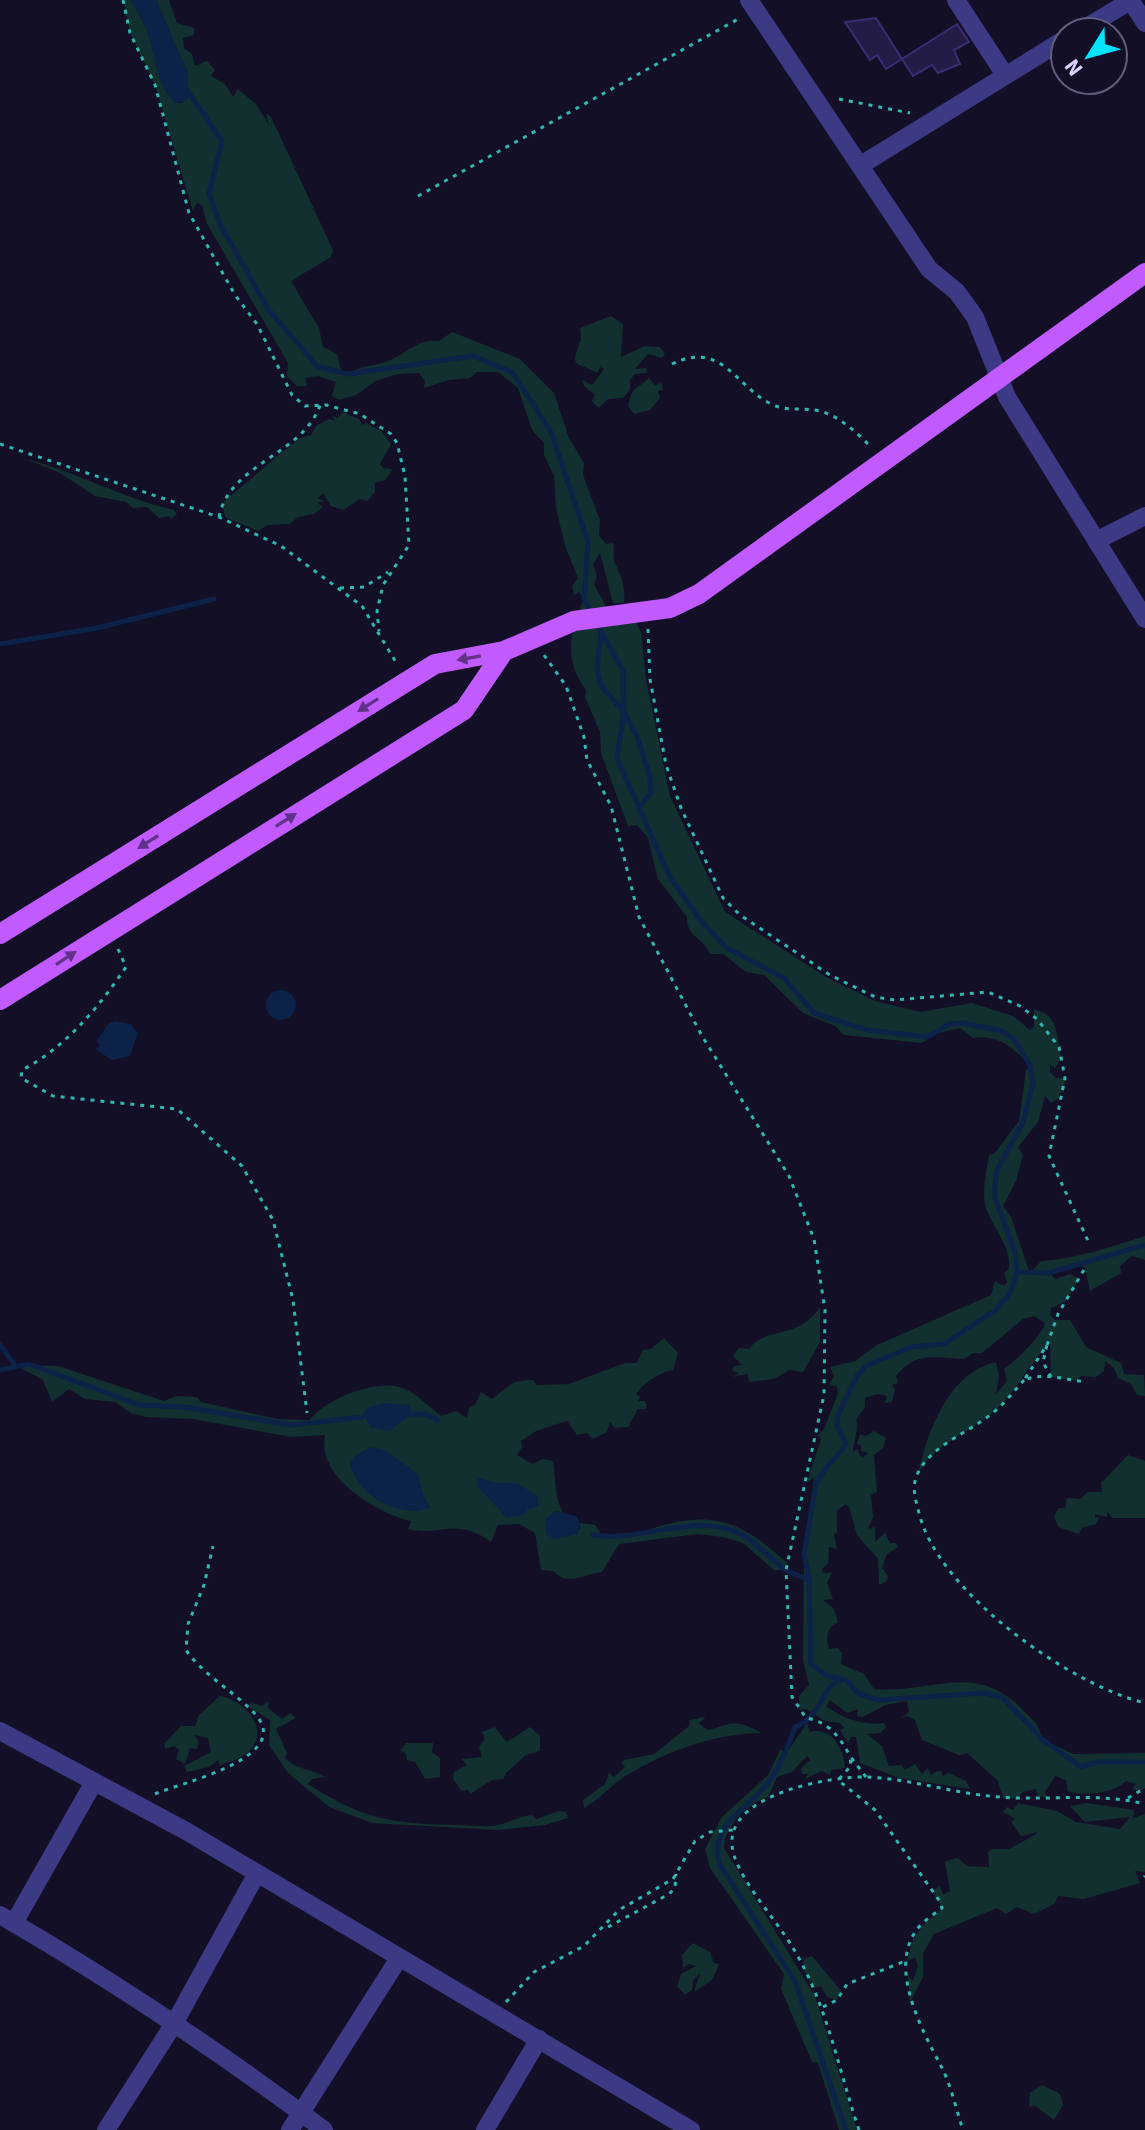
<svg xmlns="http://www.w3.org/2000/svg" width="1145" height="2130" viewBox="0 0 1145 2130" font-family="'Source Sans 3',sans-serif">
<style>
.green{fill:#12302f}
.water{fill:#0c2248}
.lines{fill:none;stroke-linecap:round;stroke-linejoin:round}
.stream{stroke:#0c2248;stroke-width:5}
.building{fill:#241b47;stroke:#3b2d73;stroke-width:2}
.path{stroke:#2fb8b0;stroke-width:3;stroke-dasharray:4 6;stroke-linecap:butt}
.street{stroke:#3d3a85;stroke-width:18}
.primary{stroke:#c25bff;stroke-width:20}
.oneway{fill:#623188}
</style>
<rect width="100%" height="100%" fill="#130f26"/>
<path class="green" d="M 123,0 L 131,0 C 136,10 142,19 146,28 C 156,52 155,85 176,103 L 183,103 L 188,74 L 156,0 L 169,0 L 177,23 L 194,28 L 194,35 L 183,38 L 184,48 L 192,54 L 195,66 L 207,61 L 215,70 L 211,76 L 225,84 L 233,97 L 238,89 L 256,104 L 269,125 L 266,113 L 271,117 L 333,250 L 331,257 L 291,281 L 319,328 L 323,347 L 337,354 L 341,370 L 348,374 C 362,365 370,367 385,362 C 404,356 419,337 439,341 L 452,332 L 520,359 L 554,393 L 569,438 L 584,463 L 583,475 L 600,520 L 599,536 L 606,544 L 613,543 C 615,549 612,555 615,563 C 621,577 626,586 624,603 L 613,603 L 600,553 L 593,564 L 597,576 L 594,584 L 612,618 L 633,615 L 641,632 L 646,680 L 670,796 L 725,912 L 826,977 L 875,1001 L 920,1012 L 972,1003 L 1013,1016 L 1030,1030 L 1034,1026 L 1034,1010 C 1059,1013 1057,1038 1061,1058 L 1055,1068 L 1050,1065 L 1050,1072 L 1056,1078 L 1065,1078 L 1064,1092 L 1059,1093 L 1059,1098 L 1051,1103 L 1045,1096 L 1038,1122 L 1018,1147 L 1023,1155 L 1016,1181 L 1003,1206 L 1011,1217 L 1030,1274 L 1041,1261 C 1078,1259 1109,1247 1145,1236 L 1145,1260 L 1132,1256 L 1120,1266 L 1121,1273 L 1090,1291 L 1085,1268 L 1079,1265 L 1050,1273 L 1055,1279 L 1070,1274 L 1079,1279 L 1065,1302 L 1051,1308 L 1050,1315 L 1055,1320 L 1070,1320 L 1086,1347 L 1121,1363 L 1124,1374 L 1144,1375 L 1145,1396 L 1137,1395 L 1131,1384 L 1118,1378 L 1114,1368 L 1105,1361 L 1104,1371 L 1096,1377 L 1081,1376 L 1077,1381 L 1051,1377 L 1050,1343 C 1028,1364 1016,1394 991,1414 C 968,1433 935,1445 919,1472 C 928,1429 950,1372 996,1362 L 999,1377 L 996,1394 L 1007,1381 L 1004,1369 C 1015,1362 1043,1334 1045,1323 L 1034,1316 L 1023,1319 L 982,1353 L 973,1353 L 965,1359 C 934,1358 917,1351 896,1376 L 898,1383 L 892,1385 L 895,1390 L 892,1402 L 885,1403 L 887,1396 L 877,1394 L 865,1398 L 865,1407 L 856,1419 C 859,1429 854,1439 853,1451 L 857,1449 L 862,1458 L 868,1453 L 861,1451 L 861,1445 L 857,1444 L 860,1434 L 866,1436 L 874,1431 L 886,1438 L 883,1448 L 874,1455 L 877,1492 L 871,1495 L 873,1517 L 868,1529 L 875,1527 L 875,1542 L 885,1533 L 890,1543 L 896,1543 L 898,1547 L 887,1554 L 882,1568 L 888,1576 L 887,1581 L 879,1585 L 878,1559 L 857,1535 L 849,1507 L 846,1504 L 837,1510 L 837,1532 L 834,1534 L 837,1549 L 829,1547 L 828,1563 L 822,1569 L 823,1573 L 832,1572 L 827,1583 L 833,1599 L 823,1600 L 834,1609 L 838,1622 C 826,1627 826,1639 829,1649 L 838,1648 L 842,1653 L 841,1664 L 864,1674 L 874,1689 C 932,1694 974,1660 1022,1709 C 1033,1720 1039,1724 1042,1739 L 1073,1754 L 1145,1753 L 1145,1788 L 1140,1791 L 1132,1789 L 1136,1784 L 1126,1781 C 1115,1793 1083,1797 1068,1791 L 1066,1780 L 1055,1776 L 1045,1792 L 1047,1798 L 1038,1796 L 1036,1789 L 1023,1792 L 1017,1798 L 1003,1798 L 998,1781 L 967,1753 L 959,1755 L 922,1740 L 915,1720 L 907,1716 L 901,1718 L 909,1712 L 907,1701 L 885,1705 L 863,1717 L 857,1716 L 858,1709 L 847,1713 L 830,1700 L 826,1706 C 841,1718 865,1726 884,1723 L 886,1727 L 880,1733 L 867,1734 L 882,1746 L 889,1766 L 901,1765 L 905,1770 L 915,1764 L 922,1774 L 928,1768 L 931,1775 L 937,1771 L 942,1771 L 942,1776 L 949,1773 L 966,1781 L 970,1789 L 899,1778 L 860,1763 L 856,1737 L 851,1737 L 848,1743 L 840,1730 L 844,1728 L 840,1723 L 825,1721 L 806,1709 L 800,1710 L 799,1696 L 809,1685 L 803,1660 L 804,1554 L 814,1478 L 807,1482 L 821,1439 L 818,1435 L 824,1429 L 838,1393 L 837,1387 L 829,1385 L 834,1376 L 830,1367 L 855,1361 L 877,1345 L 991,1295 L 995,1281 L 1004,1286 L 1007,1282 L 1004,1273 L 1009,1268 C 1011,1246 993,1228 986,1208 C 981,1193 987,1170 989,1155 L 995,1153 L 1019,1121 L 1026,1070 L 1030,1065 C 1011,1047 1001,1035 973,1038 L 960,1028 L 935,1034 L 922,1043 L 844,1035 L 835,1026 L 803,1013 L 764,975 L 746,972 L 723,954 L 710,954 C 704,938 686,937 687,917 L 658,879 L 648,838 L 637,825 L 628,826 L 601,753 L 600,732 L 585,697 L 586,690 C 564,661 569,632 584,599 L 579,592 L 574,595 L 572,586 L 578,578 L 565,546 L 556,508 L 554,476 L 544,455 L 544,443 L 532,430 L 518,388 L 498,372 L 477,372 L 470,378 L 449,380 L 424,388 L 425,381 L 419,373 L 397,374 L 376,381 L 356,395 L 339,400 L 332,396 L 336,382 L 318,376 L 305,378 L 307,386 L 297,386 L 287,376 L 288,363 L 206,222 L 202,205 L 197,203 L 193,211 L 155,85 L 130,33 Z
M 611,316 L 623,324 L 621,357 L 645,346 L 660,347 L 665,354 L 662,358 L 648,354 L 635,369 L 646,368 L 647,373 L 635,374 L 630,380 L 630,390 L 623,398 L 608,399 L 599,408 L 592,401 L 595,395 L 584,386 L 582,380 L 592,385 L 604,369 L 600,367 L 597,373 C 574,360 570,370 581,339 L 580,328 Z
M 649,378 L 655,385 L 662,383 L 663,390 L 658,391 L 660,398 L 650,410 L 634,414 L 628,406 C 633,385 635,391 649,378 Z
M 343,412 L 359,419 L 362,425 L 366,423 L 380,430 L 391,444 L 380,464 L 383,468 L 393,469 L 385,480 L 375,483 L 375,492 L 367,501 L 359,499 L 344,510 L 331,506 L 323,493 L 318,498 L 325,502 L 317,502 L 323,507 L 314,514 L 298,517 L 290,524 L 268,525 L 258,531 L 225,517 L 222,503 C 246,484 273,459 300,438 L 311,435 L 316,426 L 329,419 L 335,421 L 332,416 L 338,418 Z
M 26,459 C 77,472 122,498 174,510 L 177,514 L 171,519 L 169,516 L 159,518 L 147,507 L 133,508 L 126,502 L 95,496 L 58,472 Z
M 820,1307 L 820,1342 L 803,1372 L 790,1370 L 774,1379 L 749,1382 L 747,1374 L 733,1377 L 739,1373 L 732,1371 L 734,1366 L 742,1365 L 733,1356 L 739,1348 L 749,1349 C 766,1325 796,1342 820,1307 Z
M 664,1338 L 678,1353 L 673,1370 C 661,1372 643,1383 636,1394 L 640,1397 L 638,1401 L 645,1401 L 647,1405 L 646,1409 L 638,1409 L 628,1427 L 615,1428 L 610,1422 L 607,1432 L 593,1439 L 587,1433 L 577,1435 L 567,1421 L 536,1431 L 521,1441 L 522,1447 L 517,1455 L 532,1464 L 543,1459 L 553,1461 L 557,1498 L 563,1513 L 556,1511 L 545,1520 L 549,1534 L 566,1537 L 580,1529 L 580,1523 L 595,1525 L 603,1537 C 622,1540 639,1532 657,1527 C 716,1509 744,1524 787,1563 L 786,1570 L 774,1570 L 743,1543 L 723,1537 L 698,1534 L 619,1544 L 602,1572 C 583,1574 569,1587 553,1571 L 541,1570 L 535,1533 L 519,1524 L 498,1525 L 491,1542 C 455,1516 443,1537 408,1529 L 411,1521 C 377,1513 316,1477 325,1435 L 291,1437 L 193,1419 L 146,1417 L 131,1413 L 115,1402 L 85,1399 L 69,1389 L 52,1402 L 43,1380 L 15,1365 L 58,1366 L 164,1401 L 176,1396 L 197,1397 L 201,1402 L 277,1419 L 310,1420 C 324,1400 373,1380 399,1387 C 413,1390 430,1407 441,1416 L 456,1411 L 467,1418 L 469,1407 L 475,1405 L 481,1392 L 492,1399 C 508,1388 509,1380 533,1380 L 537,1385 L 569,1384 L 625,1363 L 637,1363 L 643,1350 L 651,1349 Z
M 1128,1455 L 1145,1461 L 1145,1518 L 1112,1518 L 1107,1511 L 1107,1517 L 1095,1514 L 1095,1518 L 1099,1517 L 1096,1524 L 1082,1528 L 1079,1534 L 1058,1527 L 1054,1516 L 1059,1508 L 1065,1508 L 1067,1498 L 1080,1499 L 1088,1492 L 1102,1492 L 1101,1483 Z
M 220,1696 C 241,1699 269,1725 252,1748 C 246,1757 232,1761 220,1765 L 218,1760 L 209,1767 L 187,1772 L 184,1766 L 211,1752 L 208,1738 L 194,1735 L 199,1742 L 197,1749 L 190,1748 L 185,1764 L 176,1759 L 179,1750 L 174,1746 L 165,1749 L 164,1744 L 181,1726 L 195,1726 L 199,1715 Z
M 269,1701 L 268,1708 L 282,1719 L 290,1713 L 296,1718 L 276,1729 L 287,1753 L 285,1758 C 296,1770 311,1768 325,1777 L 312,1779 L 308,1784 C 364,1820 393,1824 460,1825 C 471,1825 488,1828 498,1825 C 511,1822 520,1816 532,1815 L 536,1819 L 559,1811 L 566,1812 L 568,1818 L 545,1825 L 498,1830 L 372,1823 L 329,1807 L 288,1773 L 269,1745 L 270,1720 L 248,1707 L 252,1703 L 262,1706 Z
M 706,1717 L 699,1723 L 707,1730 C 737,1723 732,1718 762,1733 C 715,1733 664,1752 624,1777 C 610,1786 599,1800 584,1808 L 583,1800 L 605,1784 L 609,1773 L 614,1777 L 625,1767 L 621,1763 L 624,1760 L 654,1754 L 689,1726 L 690,1720 Z
M 807,1723 L 810,1732 C 832,1726 844,1749 845,1768 L 831,1770 L 830,1775 L 822,1771 L 805,1779 L 808,1774 L 802,1774 L 801,1768 L 810,1760 L 807,1756 L 792,1772 L 777,1777 L 768,1797 C 747,1804 725,1825 724,1848 L 815,1996 L 857,2130 L 839,2130 L 818,2063 L 812,2062 L 781,1989 L 784,1974 L 710,1868 L 705,1849 L 722,1817 L 768,1775 L 780,1750 L 788,1751 Z
M 495,1727 L 507,1742 L 530,1727 L 540,1736 L 540,1751 L 526,1755 L 505,1774 L 504,1779 L 492,1780 L 470,1794 L 468,1790 L 462,1791 L 453,1779 L 454,1772 L 467,1765 L 462,1759 L 482,1757 L 479,1747 L 485,1739 L 482,1732 Z
M 406,1743 L 433,1743 L 432,1752 L 440,1758 L 440,1777 L 425,1779 L 415,1762 L 407,1760 L 406,1753 L 400,1751 Z
M 1018,1803 L 1057,1811 L 1076,1822 L 1120,1829 L 1130,1817 L 1085,1822 L 1070,1806 L 1087,1803 L 1134,1810 L 1133,1818 L 1145,1814 L 1145,1872 L 1135,1871 L 1140,1883 L 1084,1899 L 1058,1896 L 1054,1904 L 1034,1914 L 1017,1907 L 1006,1914 L 997,1908 L 934,1934 L 923,1953 L 923,1977 L 910,2002 L 908,1975 L 913,1981 L 918,1966 L 915,1958 L 908,1960 C 912,1934 922,1925 942,1908 L 932,1891 L 940,1886 L 943,1895 L 950,1891 L 945,1861 L 958,1858 L 967,1866 L 989,1867 L 988,1852 L 992,1849 L 1009,1849 L 1035,1835 L 1037,1832 L 1021,1836 L 1011,1822 L 1015,1819 L 1003,1812 L 1007,1807 L 1013,1810 Z
M 693,1943 L 710,1952 L 714,1963 L 719,1964 L 712,1980 L 694,1992 L 700,1974 L 693,1980 L 692,1990 L 685,1995 L 677,1986 L 681,1974 L 696,1966 L 689,1964 L 683,1968 L 682,1955 Z
M 812,1956 L 842,1992 L 837,2000 L 827,1997 L 821,1986 L 813,1988 L 803,1968 L 804,1959 Z
M 1042,2085 L 1060,2094 L 1063,2105 L 1054,2120 L 1034,2105 L 1029,2107 L 1030,2093 Z"/>
<path class="water" d="M 131,0 L 156,0 L 188,74 L 188,100 L 176,103 C 155,85 156,52 146,28 C 142,19 136,10 131,0 Z
M266 1005a15 15 0 1 1 30 0a15 15 0 1 1-30 0Z
M 115,1021 L 131,1024 L 138,1033 L 130,1056 L 112,1060 L 95,1049 L 100,1046 L 97,1041 L 108,1024 Z
M 385,1403 L 410,1405 L 412,1414 L 389,1431 L 370,1427 L 363,1413 L 369,1407 Z
M 370,1447 L 385,1450 L 418,1474 L 423,1495 L 431,1508 C 424,1508 420,1512 413,1511 C 384,1509 359,1493 350,1464 L 354,1457 Z
M 477,1477 L 496,1483 L 517,1483 L 537,1496 L 539,1506 L 527,1510 L 524,1515 L 507,1518 L 478,1487 Z
M 556,1511 L 576,1516 L 580,1523 L 578,1534 L 554,1539 L 546,1534 L 545,1520 Z"/>
<g class="lines">
<path class="stream" d="M 184,86 L 222,141 L 209,193 L 220,224 L 268,309 L 318,367 L 348,374 L 473,356 L 512,372 L 551,432 L 588,542 L 584,599 L 591,612
M 597,624 L 623,671 L 624,712 L 617,758 L 669,875 L 700,920 L 727,948 L 784,978 L 814,1013 L 867,1030 L 927,1037 L 949,1024 L 963,1023 L 1002,1031 L 1014,1039 L 1030,1065 L 1033,1084 L 1023,1122 L 997,1170 L 995,1185 L 995,1198 L 1015,1252 L 1017,1272 L 1011,1292 L 996,1310 L 944,1344 L 911,1347 L 866,1366 L 857,1376 L 838,1415 L 837,1425 L 846,1444 C 837,1459 822,1468 816,1484 L 804,1554 L 809,1580 L 811,1664 L 827,1676 L 846,1680 L 859,1694 L 878,1700 L 984,1693 L 1002,1697 L 1042,1739 L 1081,1767 L 1098,1762 L 1145,1762
M 601,633 L 597,668 L 601,686 L 624,712 L 637,736 L 650,778 L 651,793 L 640,806
M 0,644 L 97,628 L 214,599
M 1017,1272 L 1049,1273 L 1145,1245
M 0,1345 L 15,1365
M 0,1370 L 29,1364 L 139,1405 L 185,1407 L 292,1425 L 362,1417
M 412,1414 L 425,1414 L 438,1420
M 593,1535 C 637,1542 681,1518 724,1528 C 752,1534 764,1555 786,1570 C 793,1574 802,1577 809,1580
M 841,1680 C 823,1684 820,1719 795,1727 C 788,1748 780,1767 767,1784 C 745,1812 708,1824 720,1865 L 795,1981 L 846,2130"/>
</g>
<path class="building" d="M 876,18 L 902,59 L 886,69 L 877,55 L 870,60 L 845,22 Z
M 957,24 L 969,42 L 954,50 L 960,64 L 938,73 L 932,65 L 913,76 L 902,59 Z"/>
<g class="lines">
<path class="path" d="M 123,0 L 130,33 L 155,85 L 189,213 L 235,295 L 257,324 L 292,395 L 305,406 L 326,405 L 360,414 L 391,434 L 397,443 L 405,476 L 409,545 L 383,585 L 377,611 L 379,631
M 839,99 L 910,113
M 418,196 L 740,18
M 672,364 C 722,340 734,385 771,404 C 787,412 803,407 820,411 C 839,416 856,432 870,446
M 0,444 L 219,517 L 281,546 L 362,606 L 397,664
M 219,517 C 229,464 304,454 320,405
M 340,588 L 364,587 L 388,572
M 648,629 L 650,679 L 666,765 L 681,808 L 723,898 L 740,915 L 830,975 L 875,997 L 895,1000 L 988,992 L 1020,1006 L 1037,1019 L 1059,1047 L 1065,1078 L 1049,1156 L 1089,1243
M 544,655 L 566,686 L 584,737 L 587,760 L 611,806 L 639,917 L 702,1036 L 789,1176 L 814,1239 L 825,1310 L 824,1395 L 786,1570 L 792,1697 L 806,1718 C 829,1722 839,1736 850,1756
M 118,949 L 126,967 C 98,1008 66,1047 22,1070 L 21,1078 L 53,1096 L 177,1109 L 242,1166 L 273,1220 L 293,1300 L 307,1413
M 1047,1345 L 1058,1314 L 1085,1268
M 1051,1377 L 1043,1362 L 1047,1345 L 1024,1380 C 1044,1372 1066,1380 1087,1382
M 1024,1380 C 1013,1392 1003,1406 990,1415 C 966,1434 928,1447 916,1477 C 912,1490 916,1501 919,1513 C 938,1592 1070,1685 1145,1703
M 866,1777 L 850,1756 L 851,1766 L 838,1780 L 875,1810 L 941,1903 L 942,1908 C 934,1914 925,1920 918,1928 C 887,1967 922,2030 941,2066 C 951,2085 956,2109 963,2130
M 155,1794 C 176,1784 296,1758 255,1714 C 234,1691 204,1676 186,1650 L 188,1624 L 204,1585 L 213,1546
M 1128,1798 L 1145,1788
M 1144,1877 L 1145,1876
M 608,1927 L 669,1894 L 675,1888 L 676,1874
M 506,2002 L 534,1972 L 584,1946 L 619,1910 L 673,1879 L 695,1841 L 710,1832 L 733,1830
M 823,2007 L 837,2000 L 847,1984 L 908,1960
M 859,2130 C 838,2068 827,2004 793,1948 C 777,1920 733,1874 732,1844 C 729,1794 830,1776 867,1777 C 912,1779 955,1794 1000,1797 C 1048,1801 1097,1792 1145,1804"/>
<path class="street" d="M 749,0 L 929,269 L 957,292 L 975,317 L 1007,397 L 1145,619
M 956,0 L 1005,75
M 1131,1 L 1145,23
M 1078,32 L 1132,0
M 861,165 L 1065,39
M 1096,541 L 1145,516
M 0,1731 L 186,1831 L 691,2130
M 0,1915 C 114,1981 219,2051 324,2130
M 14,1923 L 94,1782
M 106,2130 L 175,2022 L 256,1875
M 290,2130 L 399,1958
M 485,2130 L 539,2039"/>
<path class="primary" d="M 504,651 L 574,621 L 670,608 L 699,594 L 1145,273
M 0,934 L 435,664 L 504,651 L 464,710 L 0,1000"/>
</g>
<defs><path id="oneway-solid" d="M-6-.8H1V-3.2L6.5 0L1 3.2V.8H-6Z" transform="scale(2)"/></defs>
<g class="oneway">
<use href="#oneway-solid" transform="translate(469 658) rotate(170)"/>
<use href="#oneway-solid" transform="translate(368 705) rotate(148)"/>
<use href="#oneway-solid" transform="translate(286 820) rotate(-32)"/>
<use href="#oneway-solid" transform="translate(148 842) rotate(148)"/>
<use href="#oneway-solid" transform="translate(66 958) rotate(-33)"/>
</g>
<g transform="translate(1089 56) rotate(233)"><circle r="38" fill="#130f26" stroke="#625e7d" stroke-width="2"/>
<path d="M0-6L14 30L0 20L-14 30Z" fill="#00e5ff"/>
<text y="-12" font-size="22" font-weight="bold" text-anchor="middle" fill="#d9d4ff">N</text>
</g>
</svg>
